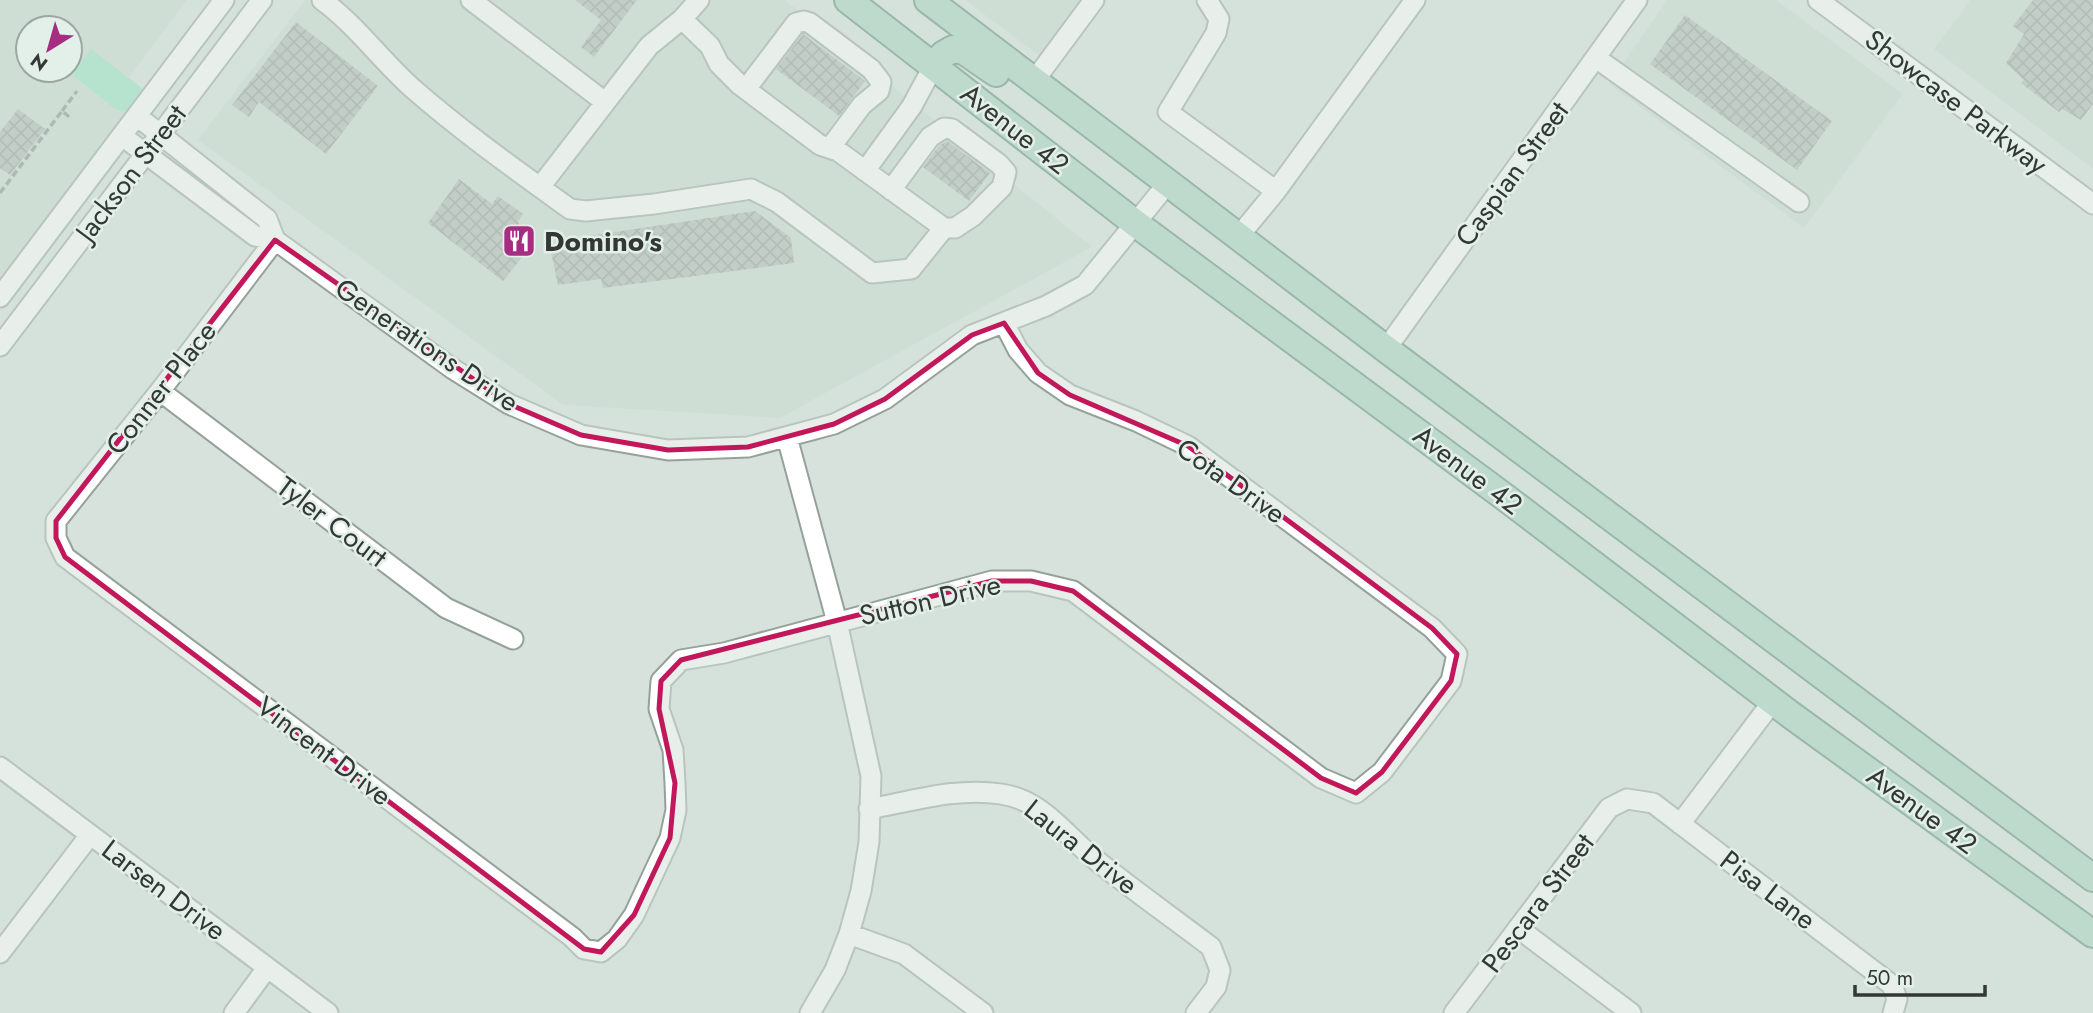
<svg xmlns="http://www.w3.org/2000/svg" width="2093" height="1013" viewBox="0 0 2093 1013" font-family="Jost,sans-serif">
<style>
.built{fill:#c6dacf;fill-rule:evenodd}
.green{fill:#90e4bc}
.building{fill:url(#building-cross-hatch)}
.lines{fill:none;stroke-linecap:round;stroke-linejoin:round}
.minor-casing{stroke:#95a19b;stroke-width:23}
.major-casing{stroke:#51866e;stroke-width:30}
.path{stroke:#7f8782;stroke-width:3.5;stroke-dasharray:7 3.5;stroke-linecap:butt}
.minor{stroke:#fff;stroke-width:19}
.major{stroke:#a0d0ba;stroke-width:26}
.marked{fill:none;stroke:#c2185b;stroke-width:5;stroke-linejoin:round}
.labels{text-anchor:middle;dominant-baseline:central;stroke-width:5;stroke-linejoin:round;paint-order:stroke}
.street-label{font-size:28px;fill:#333836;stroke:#e3efe9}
.poi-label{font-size:28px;font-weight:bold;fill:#333836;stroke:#e3efe9;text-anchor:start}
</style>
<defs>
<pattern id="building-cross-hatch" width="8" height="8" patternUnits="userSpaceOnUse" patternTransform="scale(1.75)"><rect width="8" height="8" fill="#a9b4ae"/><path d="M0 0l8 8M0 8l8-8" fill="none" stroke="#8a938e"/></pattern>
</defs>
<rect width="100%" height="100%" fill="#d6e2db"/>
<path class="built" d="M 0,0 L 187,0 L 129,77 L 144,90 L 0,280 ZM 28,28 L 70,28 L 70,70 L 28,70 Z
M 305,0 L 785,0 L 1092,247 L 780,418 L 563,405 L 198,140 Z
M 965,0 L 1107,0 L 1057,69 Z
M 1667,0 L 1776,0 L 1903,94 L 1804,228 L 1609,84 Z
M 1970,0 L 2093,0 L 2093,169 L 1934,49 Z"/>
<path class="green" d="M 91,49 L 144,90 L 128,111 L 117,110 L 71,74 Z"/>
<path class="building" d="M 575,0 L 637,0 L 594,57 L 581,47 L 601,20 Z
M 2033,0 L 2093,0 L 2093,104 L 2081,120 L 2062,109 L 2059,112 L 2021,83 L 2024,80 L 2006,63 L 2024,34 L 2013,26 Z
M 1685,15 L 1832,121 L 1797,170 L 1650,64 Z
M 296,22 L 378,86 L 326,154 L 259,102 L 249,117 L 232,105 Z
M 803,34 L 865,81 L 839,116 L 776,69 Z
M 18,109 L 45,129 L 10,175 L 0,168 L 0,132 Z
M 947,141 L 990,173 L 969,201 L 923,167 L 939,146 Z
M 459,179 L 492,204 L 498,196 L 523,214 L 518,221 L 527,251 L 503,281 L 428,223 Z
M 755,211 L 791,238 L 794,263 L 603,288 L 601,279 L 558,285 L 551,252 L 571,249 L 568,239 Z"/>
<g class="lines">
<defs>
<path id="minor" d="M 322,0 C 356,25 380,59 411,87 C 461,131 516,170 570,209 L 586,211 L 654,204 L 751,189 L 777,202 L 872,273 L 911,269 L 944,228 L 838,151 L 820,145 L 740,85 L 719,64 L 710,46 L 682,19
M 471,0 L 605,102
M 1207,0 L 1219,19 L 1216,33 L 1168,112 L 1276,191
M 1818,0 L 2093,204
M 1596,58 L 1799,202
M 1034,81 L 1094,0
M 746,89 L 796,23 L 804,21 L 810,23 L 871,69 L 881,82 L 879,91 L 862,105 L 830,148
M 137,116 L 267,219 L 275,240
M 122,136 L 255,236 L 275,240 L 453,369 L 509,404 L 581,435 L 668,450 L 748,447 L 834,424 L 885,399 L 972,335 L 1046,306 L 1085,285 L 1168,183
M 865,171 L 912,106 L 934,65
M 540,187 L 649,46 L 682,19 L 699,0
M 891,190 L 930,137 L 944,128 L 952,129 L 999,164 L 1006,172 L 1002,187 L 973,216 L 955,228 L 944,228
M 1239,236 L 1276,191 L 1415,0
M 275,240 L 160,391 L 56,521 L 56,538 L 65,557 L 572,937 L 584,949 L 601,952 L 617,939 L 634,915 L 670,838 L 676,810 L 675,783 L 673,750 L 659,709 L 661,681 L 681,660 L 724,653 L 992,581 L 1031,581 L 1073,591 L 1321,778 L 1356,793 L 1382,772 L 1451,681 L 1457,654 L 1432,628 L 1188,446 L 1136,421 L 1070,395 L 1038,373 L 1018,350 L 1004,323
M 0,297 L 224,0
M 0,346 L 262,0
M 1386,349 L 1637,0
M 160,391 L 446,608 L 513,639
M 787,437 L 837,622 L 871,776 L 869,842 L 861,891 L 849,934 L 835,970 L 810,1013
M 0,767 L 328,1013
M 869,809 C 913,801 957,787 1001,794 C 1043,800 1065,835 1096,860 C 1133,890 1173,918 1211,947 L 1220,970 L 1216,987 L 1196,1013
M 1680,824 L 1773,701
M 1518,928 L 1631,1013
M 849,934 L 904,954 L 983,1013
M 0,953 L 90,835
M 234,1013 L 267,968
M 1454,1013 L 1609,808 L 1627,799 L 1653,803 L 1892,985 L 1897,999 L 1893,1013"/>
<path id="major" d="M 848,0 L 1135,223 L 1506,498 L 1791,715 L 2093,934
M 928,0 L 1386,349 L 2093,878
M 934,65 L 944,54 L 953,49 L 964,51 L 996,73"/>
</defs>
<use href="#minor" class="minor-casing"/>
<use href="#major" class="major-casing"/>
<path class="path" d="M 62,111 L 77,91
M 0,193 L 62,111 L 72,119"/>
<use href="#minor" class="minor"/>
<use href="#major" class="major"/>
</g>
<path d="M0 0H2093V1013H0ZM 275,240 L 509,404 L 581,435 L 668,450 L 748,447 L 834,424 L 885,399 L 972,335 L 1004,323 L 1038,373 L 1070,395 L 1188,446 L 1432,628 L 1457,654 L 1451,681 L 1382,772 L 1356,793 L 1321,778 L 1073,591 L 1031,581 L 992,581 L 681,660 L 661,681 L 659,709 L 675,783 L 670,838 L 634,915 L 601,952 L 584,949 L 65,557 L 56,538 L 56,521 Z" fill="#d6e2db" fill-opacity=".55" fill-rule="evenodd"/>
<path class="marked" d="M 275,240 L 509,404 L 581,435 L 668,450 L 748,447 L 834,424 L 885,399 L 972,335 L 1004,323 L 1038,373 L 1070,395 L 1188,446 L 1432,628 L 1457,654 L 1451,681 L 1382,772 L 1356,793 L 1321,778 L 1073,591 L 1031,581 L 992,581 L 681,660 L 661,681 L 659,709 L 675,783 L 670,838 L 634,915 L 601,952 L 584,949 L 65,557 L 56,538 L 56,521 Z"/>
<defs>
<symbol id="restaurant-square" viewBox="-11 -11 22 22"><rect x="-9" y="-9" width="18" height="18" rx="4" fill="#a72d82" stroke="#e3efe9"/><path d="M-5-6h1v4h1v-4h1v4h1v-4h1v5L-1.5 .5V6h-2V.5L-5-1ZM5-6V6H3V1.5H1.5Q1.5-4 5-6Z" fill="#fff"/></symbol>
</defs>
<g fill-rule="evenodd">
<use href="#restaurant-square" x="500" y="222" width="38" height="38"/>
</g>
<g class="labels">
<g class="street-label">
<text transform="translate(1956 102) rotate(37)">Showcase Parkway</text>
<text transform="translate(1015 129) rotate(38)">Avenue 42</text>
<text transform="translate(131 173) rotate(-53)">Jackson Street</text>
<text transform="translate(1512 174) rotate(-54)">Caspian Street</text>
<text transform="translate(427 345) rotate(34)">Generations Drive</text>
<text transform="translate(161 388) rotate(-52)">Conner Place</text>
<text transform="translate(1468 470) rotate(37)">Avenue 42</text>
<text transform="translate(1231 481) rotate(35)">Cota Drive</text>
<text transform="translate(332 522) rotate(37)">Tyler Court</text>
<text transform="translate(930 600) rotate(-13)">Sutton Drive</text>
<text transform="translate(324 751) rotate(37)">Vincent Drive</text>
<text transform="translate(1922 810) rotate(36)">Avenue 42</text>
<text transform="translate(1081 847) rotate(38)">Laura Drive</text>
<text transform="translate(164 890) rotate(37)">Larsen Drive</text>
<text transform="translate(1768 890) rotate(37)">Pisa Lane</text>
<text transform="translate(1538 903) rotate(-53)">Pescara Street</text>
</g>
<g class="poi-label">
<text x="544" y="241">Domino's</text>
</g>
</g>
<g transform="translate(49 49) rotate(217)"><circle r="33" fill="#e3efe9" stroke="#9da6a1" stroke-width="2"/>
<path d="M0-5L12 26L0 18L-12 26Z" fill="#a72d82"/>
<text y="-10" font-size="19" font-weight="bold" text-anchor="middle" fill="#333836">N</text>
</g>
<path d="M1855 985v10h130v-10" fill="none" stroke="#333836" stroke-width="3.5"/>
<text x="1866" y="985" font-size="21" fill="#333836" stroke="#e3efe9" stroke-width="5" paint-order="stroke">50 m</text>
</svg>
